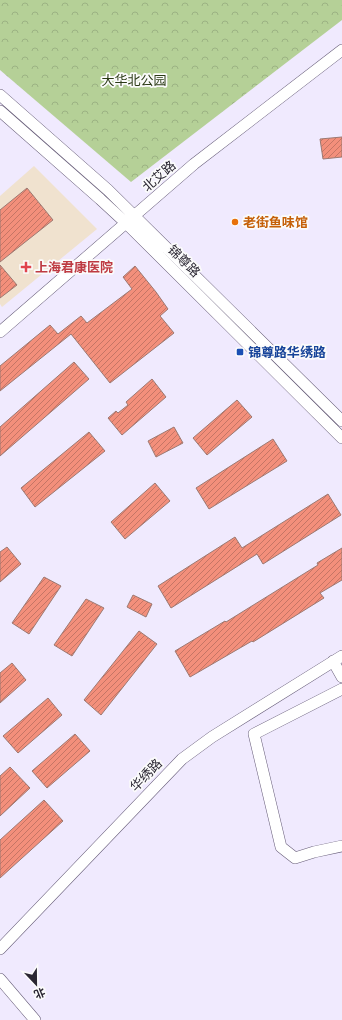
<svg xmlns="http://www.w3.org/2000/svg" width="342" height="1020" viewBox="0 0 342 1020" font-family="Poppins,'Noto Sans SC',sans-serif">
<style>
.medical{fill:#f0e2cf}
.park{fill:url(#park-crowns)}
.building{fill:url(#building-hatch);stroke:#9c7972}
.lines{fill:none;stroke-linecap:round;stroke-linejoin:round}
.minor-casing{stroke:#675d79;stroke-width:12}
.minor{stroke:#fff;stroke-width:11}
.food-dot{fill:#e8710a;stroke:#fbfbfb;stroke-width:1.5}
.health-dot{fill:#e0444e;stroke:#fbfbfb;stroke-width:1.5}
.transit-dot{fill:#1a4fb4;stroke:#fbfbfb;stroke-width:1.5}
.labels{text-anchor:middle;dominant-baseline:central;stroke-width:3.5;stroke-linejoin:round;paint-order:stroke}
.park-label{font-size:13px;fill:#2b3b16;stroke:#fbfbfb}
.street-label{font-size:13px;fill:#2a2632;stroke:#fbfbfb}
.food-label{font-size:13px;font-weight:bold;fill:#c56008;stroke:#fbfbfb;text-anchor:start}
.health-label{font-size:13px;font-weight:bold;fill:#be3a42;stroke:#fbfbfb;text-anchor:start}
.transit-label{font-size:13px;font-weight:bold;fill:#164399;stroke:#fbfbfb;text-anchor:start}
</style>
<defs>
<pattern id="park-crowns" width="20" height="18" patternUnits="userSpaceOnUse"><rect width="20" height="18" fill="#b5d097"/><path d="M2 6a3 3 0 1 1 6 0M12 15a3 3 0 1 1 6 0" fill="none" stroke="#9cb283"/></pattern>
<pattern id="building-hatch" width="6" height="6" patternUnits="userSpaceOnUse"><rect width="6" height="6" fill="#f38f7b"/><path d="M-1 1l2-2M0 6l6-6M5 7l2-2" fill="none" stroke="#c57565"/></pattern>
</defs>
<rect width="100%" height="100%" fill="#f0eafe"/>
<path class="medical" d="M 34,166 L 97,229 L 2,307 L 0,304 L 0,196 Z"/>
<path class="park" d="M 0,0 L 342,0 L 342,20 L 131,182 L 0,70 Z"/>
<path class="building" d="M 342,137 L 342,157 L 323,159 L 320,139 Z
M 27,188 L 53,220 L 0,262 L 0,210 Z
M 0,265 L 17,285 L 0,298 Z
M 135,266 L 156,292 L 168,309 L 160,316 L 174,333 L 110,383 L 71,334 L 0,391 L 0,366 L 50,325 L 58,334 L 81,316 L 87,323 L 132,289 L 123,277 Z
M 74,362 L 89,379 L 0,456 L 0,427 Z
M 152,379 L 166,397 L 122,435 L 108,418 L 116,411 L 118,413 L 128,405 L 126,402 Z
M 237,400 L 252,417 L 207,455 L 193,438 Z
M 174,427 L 183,443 L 156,457 L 148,441 Z
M 89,432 L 105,451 L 35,507 L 21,488 Z
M 273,439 L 287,461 L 209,509 L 196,488 Z
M 155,483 L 170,501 L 125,539 L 111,522 Z
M 328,494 L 341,515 L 263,564 L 257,554 L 171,608 L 158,586 L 235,537 L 242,548 Z
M 7,547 L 21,564 L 0,582 L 0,552 Z
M 342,548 L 342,580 L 320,593 L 324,598 L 253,642 L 252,641 L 190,677 L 175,651 L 225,621 L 226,622 L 318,565 L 317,563 Z
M 44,577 L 61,586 L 29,634 L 12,623 Z
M 133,595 L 152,604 L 146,617 L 127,607 Z
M 86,599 L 104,608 L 72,656 L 54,645 Z
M 139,631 L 157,644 L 101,715 L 84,700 Z
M 12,663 L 26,680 L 0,703 L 0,673 Z
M 48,698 L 62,715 L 18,753 L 3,736 Z
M 75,734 L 90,751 L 47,788 L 32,771 Z
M 10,767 L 30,788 L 0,816 L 0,776 Z
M 44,800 L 63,821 L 0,878 L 0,840 Z"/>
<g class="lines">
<defs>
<path id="minor" d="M 0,95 L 108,190 L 342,421
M 0,111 L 100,199 L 126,223 L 342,438
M 0,332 L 194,164 L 342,50
M 333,661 L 342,677
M 342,689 L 254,734 L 281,847 L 295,858 L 314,852 L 342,846
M 0,949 L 182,759 L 212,737 L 342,656
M 0,979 L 35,1020"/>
</defs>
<use href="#minor" class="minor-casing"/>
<use href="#minor" class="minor"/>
</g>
<circle class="food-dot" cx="235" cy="222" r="4"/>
<path class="health-dot" d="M24 261h4v4h4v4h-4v4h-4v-4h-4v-4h4z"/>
<rect class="transit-dot" x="236" y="348" width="8" height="8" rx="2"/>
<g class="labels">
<g class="park-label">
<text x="134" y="80">大华北公园</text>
</g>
<g class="street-label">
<text transform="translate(159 176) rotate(-41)">北艾路</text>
<text transform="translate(184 261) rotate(45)">锦尊路</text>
<text transform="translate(146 775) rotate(-46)">华绣路</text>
</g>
<g class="food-label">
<text x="243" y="222">老街鱼味馆</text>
</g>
<g class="health-label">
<text x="35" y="267">上海君康医院</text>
</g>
<g class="transit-label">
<text x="248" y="352">锦尊路华绣路</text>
</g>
</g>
<g transform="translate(36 984) rotate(158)" stroke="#fbfbfb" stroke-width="3" paint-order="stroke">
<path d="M0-3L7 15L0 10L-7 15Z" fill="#2a2632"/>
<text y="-6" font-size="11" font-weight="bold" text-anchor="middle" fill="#2a2632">北</text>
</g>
</svg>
